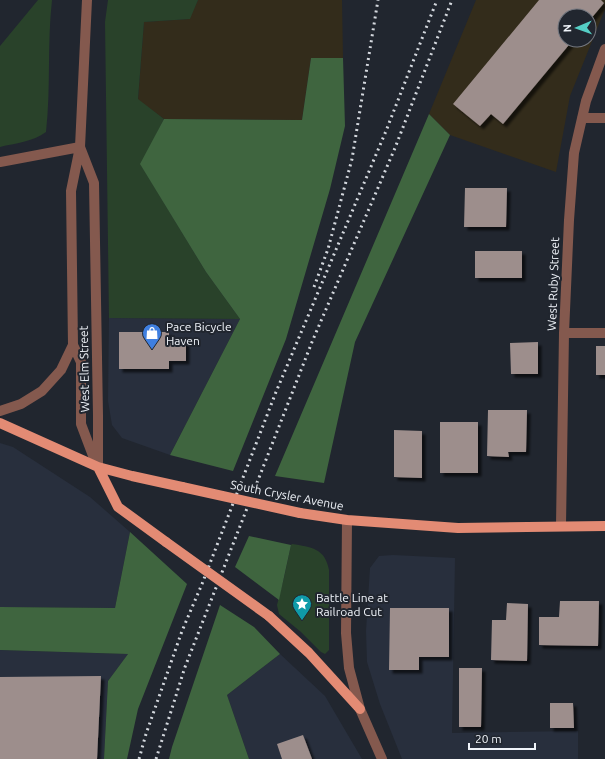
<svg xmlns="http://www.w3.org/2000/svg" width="605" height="759" viewBox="0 0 605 759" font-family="Ubuntu,sans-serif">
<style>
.built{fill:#282f3d}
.industrial{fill:#332c1b;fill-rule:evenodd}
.green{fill:#29422a}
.forest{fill:#3f653f}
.building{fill:#9d8e8c;filter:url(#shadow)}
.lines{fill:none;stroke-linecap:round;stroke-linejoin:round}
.minor{stroke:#84594e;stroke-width:10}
.major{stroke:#e38b74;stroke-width:10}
.rail{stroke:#d4d8de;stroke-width:3;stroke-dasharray:2 4;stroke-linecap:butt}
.major-bridge{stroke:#e38b74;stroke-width:10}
.labels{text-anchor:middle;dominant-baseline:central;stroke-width:4;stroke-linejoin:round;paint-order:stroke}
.street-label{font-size:12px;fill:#f0f4fa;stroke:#21262f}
.poi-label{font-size:12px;fill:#f0f4fa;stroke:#21262f;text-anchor:start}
</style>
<defs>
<filter id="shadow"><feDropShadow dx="3.5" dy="3.5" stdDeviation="1" flood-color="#0009"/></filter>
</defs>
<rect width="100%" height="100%" fill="#21262f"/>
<path class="built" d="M 109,318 L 240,319 L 170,455 L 122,438 L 112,425 L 108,401 Z
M 0,443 L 13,447 L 90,497 L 130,532 L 115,608 L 0,607 Z
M 393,555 L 455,558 L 452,733 L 578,731 L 578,759 L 402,759 L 380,704 L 367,662 L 366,631 L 370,568 L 379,556 Z
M 0,650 L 128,654 L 108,681 L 104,759 L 0,759 Z
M 280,654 L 325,696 L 362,759 L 249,759 L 227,695 Z"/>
<path class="industrial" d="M 198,0 L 342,0 L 343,58 L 311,58 L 302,120 L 164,119 L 138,100 L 144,22 L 189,19 Z
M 476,0 L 605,0 L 605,9 L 570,96 L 556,172 L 450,135 L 429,114 ZM 565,16 L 589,16 L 589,40 L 565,40 Z"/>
<path class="green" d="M 38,0 L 52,0 C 47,44 51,88 46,132 C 33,142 15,143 0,147 L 0,46 Z
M 108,0 L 198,0 L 190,19 L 144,22 L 138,99 L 164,119 L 141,165 L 206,272 L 240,319 L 109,318 L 105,22 Z
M 292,544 C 311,547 325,548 329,570 L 329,650 L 325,654 L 321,652 L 301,632 L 279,614 L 277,605 L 284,578 L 291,545 Z"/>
<path class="forest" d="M 311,58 L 343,58 L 345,126 L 330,189 L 286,339 L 233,471 L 170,455 L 240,319 L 206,272 L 140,164 L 164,119 L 302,120 Z
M 429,114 L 450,135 L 355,342 L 324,483 L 275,476 Z
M 130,532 L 187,584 L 138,709 L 127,759 L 104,759 L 108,681 L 128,654 L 0,650 L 0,607 L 115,608 Z
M 249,536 L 291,545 L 279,600 L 235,567 Z
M 220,605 L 254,627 L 280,654 L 227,695 L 249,759 L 169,759 L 172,747 Z"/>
<path class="building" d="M 539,0 L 601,0 L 604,3 L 589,21 L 589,16 L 565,16 L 565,40 L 573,40 L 503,124 L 491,114 L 480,126 L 453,104 Z
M 465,188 L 507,188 L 506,227 L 464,227 Z
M 475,251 L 522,251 L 522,278 L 475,278 Z
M 119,332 L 169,332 L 169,340 L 186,340 L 186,361 L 169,361 L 169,369 L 119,369 Z
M 538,342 L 538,374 L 511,374 L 510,343 Z
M 596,346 L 605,346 L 605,375 L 596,375 Z
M 488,410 L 527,410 L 526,452 L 508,452 L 509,457 L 487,456 Z
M 440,422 L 478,422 L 478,473 L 440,473 Z
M 394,430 L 422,431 L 422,478 L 394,477 Z
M 560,601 L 599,601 L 598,646 L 539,645 L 539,617 L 559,617 Z
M 507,603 L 528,604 L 527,661 L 491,660 L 492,620 L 506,620 Z
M 390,608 L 449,608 L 449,657 L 419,657 L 419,670 L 389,670 Z
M 459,668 L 482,668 L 481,727 L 459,727 Z
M 101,676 L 97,759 L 0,759 L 0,677 Z
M 550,703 L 573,703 L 574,728 L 550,728 Z
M 303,735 L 312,759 L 282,759 L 277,744 Z"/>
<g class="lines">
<path class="minor" d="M 582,118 L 605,118
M 80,147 L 94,183 L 98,415 L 98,467
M 0,162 L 80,147
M 564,333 L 605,333
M 73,345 L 81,362 L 81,424 L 95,461
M 0,411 L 21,404 L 42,391 L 61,370 L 73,345 L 71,191 L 80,147 L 87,0
M 347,520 L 346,633 L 349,668 L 360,709 L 382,759
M 561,525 L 564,333 L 569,220 L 574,153 L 586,101 L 605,49"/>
<path class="major" d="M 0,423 L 98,467 L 132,476 L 182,487
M 98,467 L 118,507 L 166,542
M 300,513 L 347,520 L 458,528 L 605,526
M 269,616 L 309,653 L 360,709"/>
<path class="rail" d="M 314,287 L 328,249 L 352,159 L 378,0
M 139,759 L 146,734 L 182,631 L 202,584 L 276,392 L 386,131 L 437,0
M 156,759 L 185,667 L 312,342 L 395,148 L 452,0"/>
<path class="major-bridge" d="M 182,487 L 300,513
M 166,542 L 269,616"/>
</g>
<defs>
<symbol id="shop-pin" viewBox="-11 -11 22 30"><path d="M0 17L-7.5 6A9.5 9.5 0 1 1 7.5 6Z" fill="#3f7fe0" stroke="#21262f"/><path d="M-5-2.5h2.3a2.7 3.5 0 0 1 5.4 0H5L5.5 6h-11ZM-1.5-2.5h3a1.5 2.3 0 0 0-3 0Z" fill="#fff"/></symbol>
<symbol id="sight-pin" viewBox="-11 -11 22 30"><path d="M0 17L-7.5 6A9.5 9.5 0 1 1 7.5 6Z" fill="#0f9aa8" stroke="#21262f"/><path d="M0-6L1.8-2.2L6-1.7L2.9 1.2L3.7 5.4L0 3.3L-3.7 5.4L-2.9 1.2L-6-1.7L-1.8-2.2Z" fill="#fff"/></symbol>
</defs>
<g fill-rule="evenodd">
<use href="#shop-pin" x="141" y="322" width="22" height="30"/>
<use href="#sight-pin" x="291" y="593" width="22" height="30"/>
</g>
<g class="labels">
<g class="street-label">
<text transform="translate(553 284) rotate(-88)">West Ruby Street</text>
<text transform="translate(84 369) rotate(-91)">West Elm Street</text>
<text transform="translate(287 495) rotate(11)">South Crysler Avenue</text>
</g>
<g class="poi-label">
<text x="166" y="326">Pace Bicycle<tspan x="166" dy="14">Haven</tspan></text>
<text x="316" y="597">Battle Line at<tspan x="316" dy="14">Railroad Cut</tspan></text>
</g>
</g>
<g transform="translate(577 28) rotate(268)"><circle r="19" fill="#21262f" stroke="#747880"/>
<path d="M0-3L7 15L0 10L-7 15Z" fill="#55cec5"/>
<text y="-6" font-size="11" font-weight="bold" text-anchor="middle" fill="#f0f4fa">N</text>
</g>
<path d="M469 743v6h66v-6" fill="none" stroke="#f0f4fa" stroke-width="2"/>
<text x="475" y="743" font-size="12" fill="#f0f4fa" stroke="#21262f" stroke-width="3" paint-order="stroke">20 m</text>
</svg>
